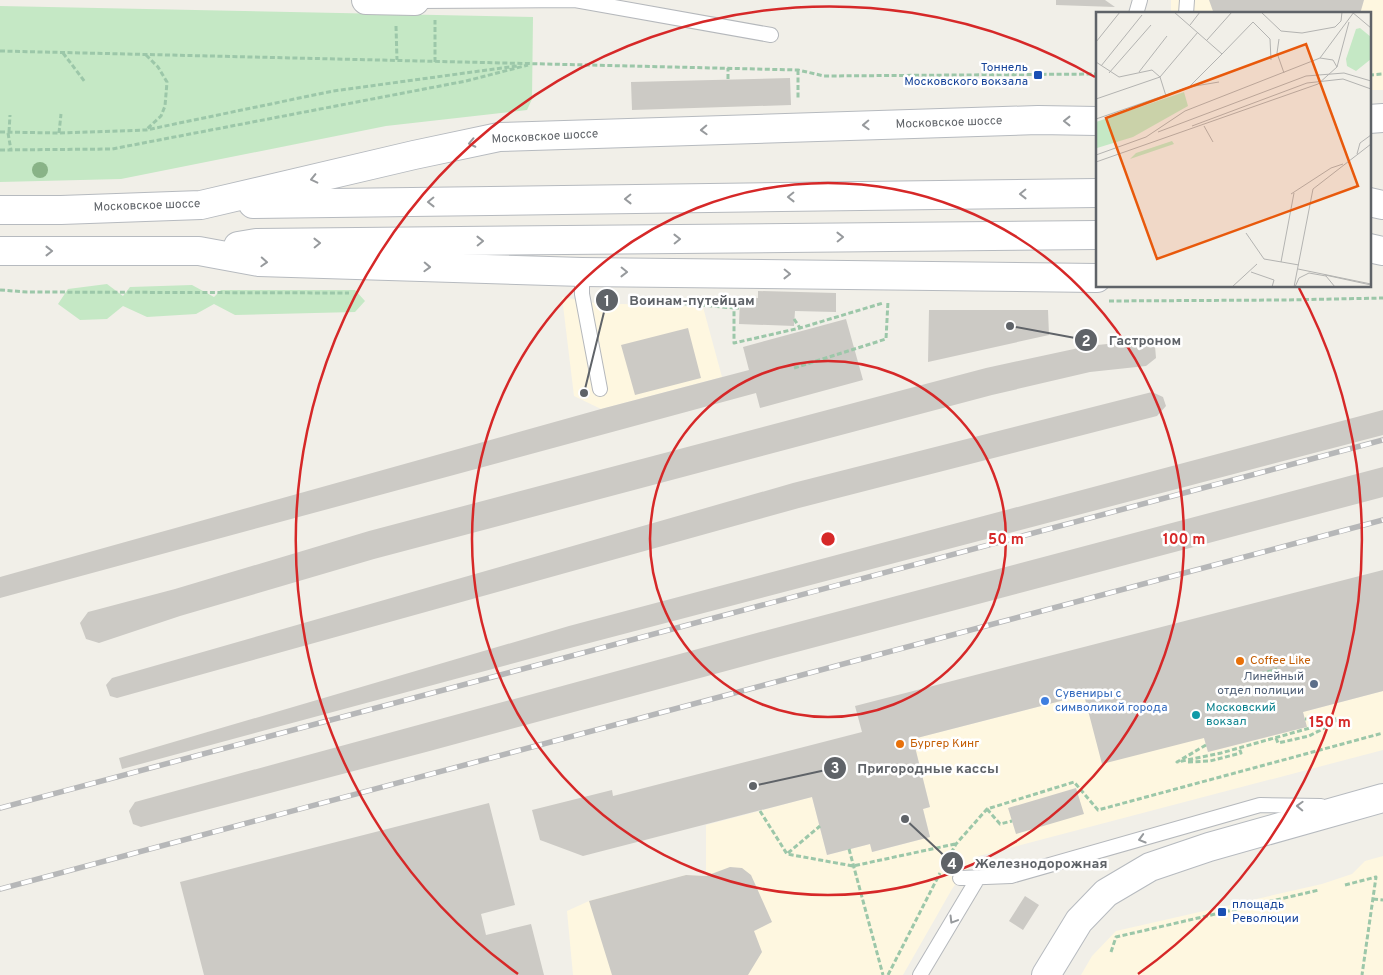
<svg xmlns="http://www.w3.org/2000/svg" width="1383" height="975" viewBox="0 0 1383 975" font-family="Overpass,sans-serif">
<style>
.commercial{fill:#fef7e0}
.green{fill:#c5e8c5}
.building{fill:#cccac5}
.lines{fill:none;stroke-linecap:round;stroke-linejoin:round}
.service-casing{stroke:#b5b8bc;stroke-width:16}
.minor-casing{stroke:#b5b8bc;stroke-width:30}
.secondary-casing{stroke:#b6babf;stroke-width:30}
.path{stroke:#9cc7a9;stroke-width:3;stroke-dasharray:5 2.5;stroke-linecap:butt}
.service{stroke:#fff;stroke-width:14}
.minor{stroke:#fff;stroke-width:28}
.secondary{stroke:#fff;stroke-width:28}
.rail-casing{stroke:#b6b7b8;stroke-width:5.5}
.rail{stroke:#fff;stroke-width:4;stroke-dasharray:11;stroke-linecap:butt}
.tree{fill:#89b387}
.oneway{stroke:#979a9d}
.ring{fill:none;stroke:#d62828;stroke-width:2.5}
.transit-dot{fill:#1a4fb4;stroke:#fff;stroke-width:2}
.food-dot{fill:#e8710a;stroke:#fff;stroke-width:2}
.service-dot{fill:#5c6f8a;stroke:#fff;stroke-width:2}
.shop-dot{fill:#3f7fe0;stroke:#fff;stroke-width:2}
.culture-dot{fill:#0f9aa8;stroke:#fff;stroke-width:2}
.labels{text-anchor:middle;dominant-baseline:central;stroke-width:5;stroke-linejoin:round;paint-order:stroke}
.transit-label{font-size:12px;fill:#164399;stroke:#fff;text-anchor:end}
.street-label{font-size:12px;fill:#5f6368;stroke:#fff}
.food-label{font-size:12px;fill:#c56008;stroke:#fff;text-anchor:start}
.service-label{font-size:12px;fill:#4e5e75;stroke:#fff;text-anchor:end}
.shop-label{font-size:12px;fill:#366cbe;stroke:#fff;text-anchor:start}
.culture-label{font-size:12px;fill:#0d838f;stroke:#fff;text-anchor:start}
.inset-road{fill:none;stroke:#b3b3b1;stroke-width:1}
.view{fill:#e8590c;fill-opacity:0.15;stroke:#e8590c;stroke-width:2.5}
.inset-edge{fill:none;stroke:#5f6368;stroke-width:2.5}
.centre{fill:#d62828;stroke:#fff;stroke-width:2.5}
.ring-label{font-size:15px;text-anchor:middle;font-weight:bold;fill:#d62828;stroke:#fff;stroke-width:5;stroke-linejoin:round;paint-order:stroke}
.leader{fill:none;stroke:#5f6368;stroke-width:2}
.callout-dot{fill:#5f6368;stroke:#fff;stroke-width:2}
.mark-label{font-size:15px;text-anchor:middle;font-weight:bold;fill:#fff}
.callout-label{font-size:14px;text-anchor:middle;font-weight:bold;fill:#5f6368;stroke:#fff;stroke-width:5;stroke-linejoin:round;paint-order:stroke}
</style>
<rect width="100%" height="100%" fill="#f1efe8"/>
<path class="commercial" d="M 1171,0 L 1383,0 L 1383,90 L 1369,90 L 1369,14 L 1171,14 Z
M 562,297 L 595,303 L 703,307 L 722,377 L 601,409 L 574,396 Z
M 1383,691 L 1383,750 L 979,856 L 960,878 L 952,889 L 903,975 L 573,975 L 567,911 L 589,901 L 686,875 L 706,876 L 706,825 L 812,797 L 827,855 L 870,844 L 873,852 L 930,837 L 923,809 L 930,807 L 913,739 L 1084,695 L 1204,738 L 1208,752 L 1306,727 L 1303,712 Z
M 1383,856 L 1383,975 L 1081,975 L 1092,956 L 1116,931 L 1322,884 L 1352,874 L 1365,861 Z"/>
<path class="green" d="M 0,6 L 533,17 L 532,99 L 527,110 L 386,126 L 121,179 L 0,182 Z
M 107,284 L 123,296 L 130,287 L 192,285 L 214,297 L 221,290 L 355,290 L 365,301 L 355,312 L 235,315 L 214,304 L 196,314 L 147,317 L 123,306 L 107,319 L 80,320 L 58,304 L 68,289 Z"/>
<path class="building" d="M 1056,0 L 1105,0 L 1115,7 L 1056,5 Z
M 1209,0 L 1364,0 L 1360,14 L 1214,14 Z
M 790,78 L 791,105 L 632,110 L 631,82 Z
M 758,291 L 836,293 L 836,312 L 795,311 L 794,326 L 739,324 L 740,298 L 758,298 Z
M 929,310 L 1048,310 L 1049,335 L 928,362 Z
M 846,319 L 863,380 L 760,408 L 756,393 L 0,598 L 0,577 L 601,409 L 749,370 L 743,347 Z
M 688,328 L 701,378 L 635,395 L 621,345 Z
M 1145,340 L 1155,346 L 1156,358 L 1146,366 L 1090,372 L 992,395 L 374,559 L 180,616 L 99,643 L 86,639 L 80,623 L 88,612 L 175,589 L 369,531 L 986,368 L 1088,346 Z
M 1152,392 L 1163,397 L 1166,406 L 1157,416 L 799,508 L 117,698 L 110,696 L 106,685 L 112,678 L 793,483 Z
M 1383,410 L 1383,435 L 574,647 L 122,769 L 119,758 L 569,626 Z
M 1383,467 L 1383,497 L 774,658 L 426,752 L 141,827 L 133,824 L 129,811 L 135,802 L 768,630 Z
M 1383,570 L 1383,691 L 1303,712 L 1307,727 L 1208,752 L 1204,738 L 1102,764 L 1084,695 L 913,739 L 930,807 L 923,809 L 930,837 L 872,852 L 870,844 L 827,855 L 812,797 L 583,856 L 540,840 L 532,810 L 612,790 L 613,796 L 862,732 L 855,706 Z
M 1076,788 L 1084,814 L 1016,834 L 1008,808 Z
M 489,803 L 515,905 L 481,914 L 486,935 L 531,924 L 544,975 L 204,975 L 180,882 Z
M 730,867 L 742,868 L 751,875 L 772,922 L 754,931 L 762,952 L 748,975 L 612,975 L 589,901 L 686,875 L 706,876 Z
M 1025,896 L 1039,905 L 1023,930 L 1009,921 Z"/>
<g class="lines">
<defs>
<path id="service" d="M 575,0 L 771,35
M 415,1 L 575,0
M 1136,14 L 1140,0
M 1186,14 L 1187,0
M 582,272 L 582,294 L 600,389
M 960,878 L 1011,876 L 1260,805 L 1321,806
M 920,975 L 978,878"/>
<path id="minor" d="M 366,0 L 415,1 L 415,0"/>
<path id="secondary" d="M 1369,119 L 1383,118
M 1369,202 L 1383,205
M 253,204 L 1097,193
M 0,210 L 61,210 L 201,205 L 414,155 L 499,137 L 1038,120 L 1097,121
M 238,246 L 256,243 L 1097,235
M 1369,248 L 1383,251
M 0,251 L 199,251 L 259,262 L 582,272 L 1097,278
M 1046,975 L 1079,921 L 1106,893 L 1150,867 L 1209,847 L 1383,798"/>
</defs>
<use href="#service" class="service-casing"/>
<use href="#minor" class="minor-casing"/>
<use href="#secondary" class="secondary-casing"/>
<path class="path" d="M 396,26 L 397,60
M 0,51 L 798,70 L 824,76 L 1097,74
M 63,53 L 85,82
M 146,55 L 158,67 L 167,82 L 165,106 L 161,116 L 147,129
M 435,62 L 435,20
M 798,70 L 798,98
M 1369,75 L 1383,74
M 728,79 L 728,68
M 0,132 L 59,133 L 146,130 L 333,91 L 517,66
M 9,132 L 10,115
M 8,133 L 11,150
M 59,133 L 61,114
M 0,150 L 112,149 L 466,81 L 528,65
M 0,290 L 27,292 L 349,293
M 655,301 L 734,308 L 734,343 L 800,328 L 883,303
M 1109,301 L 1285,300 L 1383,298
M 734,308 L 739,308
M 794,319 L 800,328
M 794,368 L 886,339 L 888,301
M 1246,678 L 1277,669
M 1276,738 L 1278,743 L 1309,736 L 1332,724
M 1206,745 L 1177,762 L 1221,753 L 1342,719 L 1305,719
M 1188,762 L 1210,761 L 1241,753 L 1239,748
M 987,809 L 1000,824 L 1012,821
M 760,811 L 787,854 L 853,866 L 955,844
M 849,849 L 883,975
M 788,853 L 820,826
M 944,866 L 956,844 L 987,809 L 1074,782 L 1098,810 L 1383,733
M 1345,885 L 1376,877 L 1362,975
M 1373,899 L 1383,900
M 1111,952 L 1116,937 L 1319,890
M 888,975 L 940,873"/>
<use href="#service" class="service"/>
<use href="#minor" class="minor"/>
<use href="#secondary" class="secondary"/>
<defs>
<path id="rail" d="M 0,808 L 1383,440
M 0,889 L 1383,520"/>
</defs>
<use href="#rail" class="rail-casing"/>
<use href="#rail" class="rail"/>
</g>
<circle class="tree" cx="40" cy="170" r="8"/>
<defs><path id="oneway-chevron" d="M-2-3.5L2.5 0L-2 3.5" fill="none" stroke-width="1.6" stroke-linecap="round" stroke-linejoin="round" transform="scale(1.25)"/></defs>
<g class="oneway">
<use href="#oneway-chevron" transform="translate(1067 121) rotate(-180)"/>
<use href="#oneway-chevron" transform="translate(866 125) rotate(178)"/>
<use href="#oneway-chevron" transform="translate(704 130) rotate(178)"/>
<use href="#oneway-chevron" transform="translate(472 143) rotate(168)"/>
<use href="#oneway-chevron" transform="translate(314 179) rotate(167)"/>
<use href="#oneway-chevron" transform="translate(1023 194) rotate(179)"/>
<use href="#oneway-chevron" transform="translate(791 197) rotate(179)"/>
<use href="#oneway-chevron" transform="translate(628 199) rotate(179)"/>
<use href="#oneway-chevron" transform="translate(431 202) rotate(179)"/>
<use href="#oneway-chevron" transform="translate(840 237) rotate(-1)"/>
<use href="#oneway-chevron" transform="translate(677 239) rotate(-1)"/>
<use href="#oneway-chevron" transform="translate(480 241) rotate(-1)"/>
<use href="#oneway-chevron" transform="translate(317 243) rotate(-1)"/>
<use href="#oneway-chevron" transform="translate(49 251)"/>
<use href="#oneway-chevron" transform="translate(264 262) rotate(3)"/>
<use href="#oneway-chevron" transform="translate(427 267) rotate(2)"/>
<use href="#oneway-chevron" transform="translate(624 272) rotate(1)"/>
<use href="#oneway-chevron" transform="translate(787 274) rotate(1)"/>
<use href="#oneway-chevron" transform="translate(1300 806) rotate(-178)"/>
<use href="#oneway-chevron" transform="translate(1142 839) rotate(164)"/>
<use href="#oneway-chevron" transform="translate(953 920) rotate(121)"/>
</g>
<g class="ring">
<circle cx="828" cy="539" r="178"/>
<circle cx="828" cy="539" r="356"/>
<path d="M518 974A534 534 0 0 1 1095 77M1299 288A534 534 0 0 1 1138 974"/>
</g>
<g class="transit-dot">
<rect x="1033" y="70" width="10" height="10" rx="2.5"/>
<rect x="1217" y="907" width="10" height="10" rx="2.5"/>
</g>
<g class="food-dot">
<circle cx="1240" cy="661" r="5"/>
<circle cx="900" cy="744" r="5"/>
</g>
<circle class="service-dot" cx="1314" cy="684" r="5"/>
<circle class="shop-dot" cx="1045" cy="701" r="5"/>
<circle class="culture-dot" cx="1196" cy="715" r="5"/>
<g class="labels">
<g class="transit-label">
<text x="1028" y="68">Тоннель<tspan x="1028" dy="14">Московского вокзала</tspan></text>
<text x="1232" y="905" text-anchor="start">площадь<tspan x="1232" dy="14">Революции</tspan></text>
</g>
<g class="street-label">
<text transform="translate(949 123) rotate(-2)">Московское шоссе</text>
<text transform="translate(545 137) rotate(-3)">Московское шоссе</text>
<text transform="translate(147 206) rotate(-2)">Московское шоссе</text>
</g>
<g class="food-label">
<text x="1250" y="661">Coffee Like</text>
<text x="910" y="744">Бургер Кинг</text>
</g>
<g class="service-label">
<text x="1304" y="677">Линейный<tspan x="1304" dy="14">отдел полиции</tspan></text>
</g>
<g class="shop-label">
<text x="1055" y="694">Сувениры с<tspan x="1055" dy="14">символикой города</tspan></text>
</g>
<g class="culture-label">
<text x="1206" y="708">Московский<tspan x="1206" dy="14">вокзал</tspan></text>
</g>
</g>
<g transform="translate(1096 12)">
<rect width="275" height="275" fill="#f1efe8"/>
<path d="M 264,16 L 275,25 L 275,47 L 260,59 L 251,54 L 250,47 L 260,17 ZM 88,80 L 92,94 L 37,125 L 1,136 L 0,110 ZM 76,129 L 78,132 L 34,147 L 40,141 Z" fill="#c5e8c5"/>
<path class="inset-road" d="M 165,0 L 185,19 L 206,21 L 239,15 L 245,9 L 246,0M 256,0 L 275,16M 94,13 L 104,0M 183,27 L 181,41 L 188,61M 111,28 L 136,0M 0,30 L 24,0M 126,42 L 157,10 L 174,27 L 175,48M 224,46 L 237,48 L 241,55M 0,50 L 23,65 L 56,58 L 64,65 L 70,84M 5,54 L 46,3M 43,60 L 71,24M 13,61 L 55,13M 93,75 L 123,70M 0,87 L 64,65 L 102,20M 0,107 L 93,75 L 126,42 L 78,0M 96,114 L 211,71 L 247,67 L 275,77M 108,114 L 117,130M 62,120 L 210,64 L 248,61 L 275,69M 261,142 L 264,131 L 275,123M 0,143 L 50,125 L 89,99 L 224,46 L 258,0M 0,150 L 222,72 L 241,55 L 253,10M 195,182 L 235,156 L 247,152M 150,221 L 168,247 L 203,253M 185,250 L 198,181M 202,257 L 275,272M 155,260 L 178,268 L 176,275M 229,263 L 275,273M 136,275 L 161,252M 198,275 L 217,177 L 275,132M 199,275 L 203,266 L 213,261 L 230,264 L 239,275"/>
<path class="view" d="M 210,32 L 262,174 L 61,247 L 10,106 Z"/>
<rect width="275" height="275" class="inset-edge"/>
</g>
<circle cx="828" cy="539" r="8" class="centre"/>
<g class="ring-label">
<text x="1006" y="544">50 m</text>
<text x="1184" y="544">100 m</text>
<text x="1330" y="727">150 m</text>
</g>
<path class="leader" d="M584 393L607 300M1010 326L1086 340M753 786L835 768M905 819L952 863"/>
<g class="callout-dot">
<circle cx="584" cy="393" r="5"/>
<circle cx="1010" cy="326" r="5"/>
<circle cx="753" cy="786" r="5"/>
<circle cx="905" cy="819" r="5"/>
<circle cx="607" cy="300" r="12"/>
<circle cx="1086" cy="340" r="12"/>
<circle cx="835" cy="768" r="12"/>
<circle cx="952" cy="863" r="12"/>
</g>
<g class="mark-label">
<text x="607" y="306">1</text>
<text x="1086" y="346">2</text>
<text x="835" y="773">3</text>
<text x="952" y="869">4</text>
</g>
<g class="callout-label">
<text x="692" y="305">Воинам-путейцам</text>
<text x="1145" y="345">Гастроном</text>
<text x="928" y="773">Пригородные кассы</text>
<text x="1041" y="868">Железнодорожная</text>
</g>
</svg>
